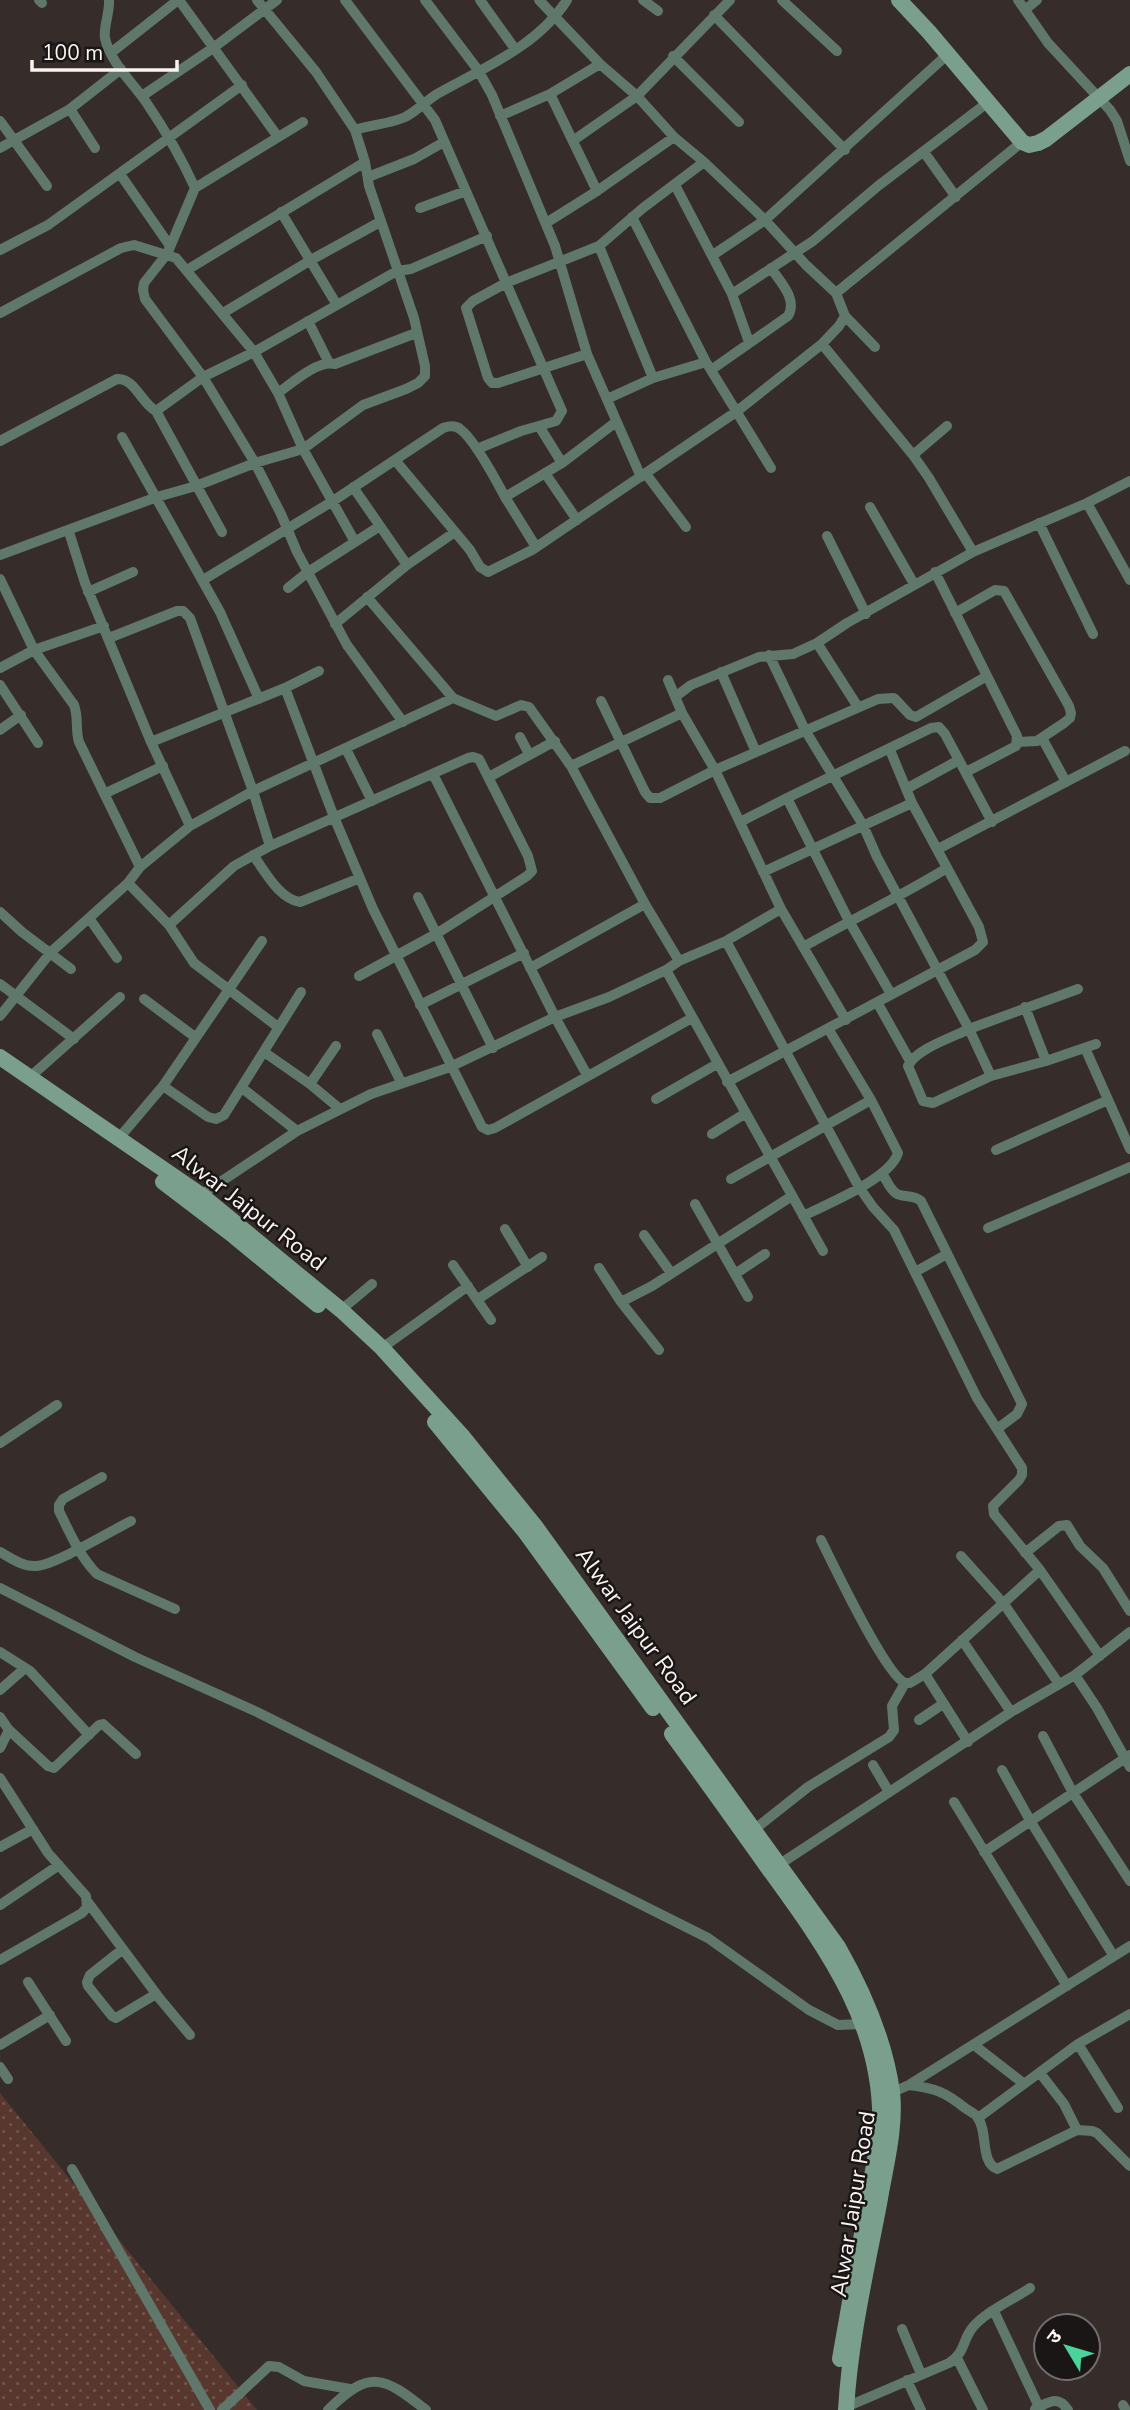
<svg xmlns="http://www.w3.org/2000/svg" width="1130" height="2410" viewBox="0 0 1130 2410" font-family="'Nunito Sans','Noto Sans Devanagari',sans-serif">
<style>
.grass{fill:url(#grass-dots)}
.lines{fill:none;stroke-linecap:round;stroke-linejoin:round}
.street{stroke:#60776b;stroke-width:10}
.secondary{stroke:#7a9f8c;stroke-width:16}
.labels{text-anchor:middle;dominant-baseline:central;stroke-width:5;stroke-linejoin:round;paint-order:stroke}
.street-label{font-size:23px;fill:#f9f3f1;stroke:#1a1615}
</style>
<defs>
<pattern id="grass-dots" width="8" height="8" patternUnits="userSpaceOnUse" patternTransform="scale(1.75)"><rect width="8" height="8" fill="#58382e"/><path d="M2 2h.1M6 6h.1" fill="none" stroke="#71554d" stroke-width="1.8" stroke-linecap="round"/></pattern>
</defs>
<rect width="100%" height="100%" fill="#362d2a"/>
<path class="grass" d="M 0,2093 L 257,2410 L 0,2410 Z"/>
<g class="lines">
<path class="street" d="M 39,0 L 42,3
M 109,0 C 110,12 103,28 105,38 C 110,62 133,83 146,102 C 165,130 181,157 195,188 L 167,254 L 144,283 L 143,290 L 145,299 L 203,377 L 255,463 L 281,514 L 297,552 L 347,645 L 403,722
M 179,0 L 278,137
M 345,0 L 435,120 L 562,411 L 556,421 L 521,431 L 477,449
M 425,0 L 478,70 L 492,95 L 555,246 L 587,354 L 641,477
M 480,0 L 515,49
M 643,0 L 658,11
M 782,0 L 837,51
M 1018,0 L 1048,43 L 1110,110 L 1117,121 L 1130,161
M 1026,9 L 1037,0
M 714,15 L 845,150
M 112,52 L 178,0
M 673,56 L 739,122
M 550,94 L 597,191
M 142,96 L 213,48 L 277,0
M 70,109 L 95,148
M 500,116 L 550,94 L 600,64
M 0,121 L 47,186
M 355,130 C 370,125 395,123 407,116 C 418,110 426,101 437,94 C 483,68 538,46 567,0
M 574,140 L 637,96 L 730,0
M 0,148 L 70,109 L 121,69
M 924,152 L 956,197
M 120,174 L 170,246
M 368,177 L 414,159 L 444,142
M 675,185 L 732,294 L 749,342
M 195,188 L 303,122
M 420,208 L 466,191
M 281,212 L 337,305
M 632,217 L 706,362 L 771,468
M 546,223 L 597,191 L 674,137
M 599,246 L 653,378
M 0,250 L 48,225 L 242,85
M 713,255 L 765,220 L 948,54
M 187,270 L 365,162
M 836,293 L 1022,142
M 732,294 L 813,241 L 878,186 L 987,103
M 0,313 L 121,248 L 134,245 L 176,258 L 254,352 L 278,393 L 303,449 L 355,542
M 223,313 L 311,260 L 380,222
M 845,316 L 875,347
M 308,321 L 329,363
M 822,344 L 913,455 L 929,478 L 973,552
M 587,354 L 498,383 L 492,383 L 488,378 L 466,308 L 473,301 L 506,283 L 599,246 L 643,208 L 704,162
M 711,370 L 788,316 C 798,299 780,282 771,268
M 278,393 C 292,383 317,360 335,364 L 416,333
M 607,399 L 653,378 L 706,362
M 539,426 L 562,463
M 122,437 L 220,612 L 259,699
M 0,441 L 117,379 C 135,378 141,403 156,411
M 913,455 L 947,426
M 395,460 L 470,550 L 480,567 L 488,572 L 532,550 L 736,412 L 822,344 L 839,326 L 845,316 L 836,293 L 806,265 L 765,220 L 704,162 L 674,137 L 637,96 L 600,64 L 539,0
M 545,473 L 577,520
M 646,474 L 686,527
M 353,487 L 407,565
M 505,497 L 536,547
M 1087,503 L 1130,580
M 870,507 L 914,584
M 1039,523 L 1093,634
M 69,532 L 85,583 L 151,742 L 190,826
M 222,532 L 156,411 L 203,377 L 254,352 L 397,271 L 411,269 L 487,236
M 827,536 L 866,614
M 0,555 L 157,497 L 196,486 L 255,463 L 303,449 L 363,405 L 406,389 L 418,383 L 425,376 L 425,366 L 414,318 L 369,186 L 365,162 L 355,130 L 316,72 L 257,0
M 935,572 L 1017,736 L 1016,746 L 966,772
M 0,579 L 34,650 L 74,705 C 79,718 75,730 79,742 L 140,867
M 203,580 L 333,501 L 443,428 C 449,426 455,425 460,429 C 474,439 496,480 505,497 L 562,463 L 616,422
M 288,588 L 308,572 L 380,526
M 88,592 L 133,572
M 367,597 L 453,698 L 496,716 L 521,705 L 529,707 L 571,766 L 645,904 L 679,961
M 955,613 L 995,590 L 1004,591 L 1069,706 L 1071,713 L 1070,718 L 1064,723 L 1037,741 L 1018,742
M 335,624 L 407,565 L 455,532
M 109,638 L 177,611 L 183,611 L 190,618 L 253,791 L 270,846
M 817,643 L 858,707
M 769,655 L 805,730 L 863,825 L 877,857 L 969,1029 C 953,1037 916,1049 908,1066 L 923,1101 L 933,1103 L 991,1076
M 0,668 L 34,650 L 104,626
M 721,672 L 756,752
M 668,680 L 682,713 L 715,770 L 781,909 L 846,1020
M 0,685 L 38,743
M 285,688 L 334,817 L 373,909 L 482,1127 L 488,1130 L 495,1128 L 692,1018
M 675,697 L 691,685 L 759,657 L 793,654 L 817,643 L 847,623 L 973,552 L 1087,503 L 1130,481
M 601,701 L 645,792 L 650,798 L 660,798 L 715,770 L 878,699 L 894,698 L 910,715 L 916,717 L 987,676
M 0,730 L 21,715
M 520,737 L 529,754
M 1042,738 L 1066,782
M 151,742 L 285,688 L 319,671
M 346,749 L 372,801
M 571,766 L 682,713
M 433,774 L 555,1017 L 587,1075
M 489,777 L 555,741
M 906,789 L 959,760
M 106,793 L 163,766
M 740,822 L 787,798
M 938,849 L 1125,751
M 253,855 C 265,871 279,899 300,902 L 360,878
M 763,872 L 912,803
M 128,883 L 169,925 L 194,963 L 278,1027
M 418,897 L 493,1048
M 0,912 L 22,932 L 71,969
M 89,918 L 117,958
M 169,925 L 234,866 L 270,846 L 468,758 L 473,757 L 479,759 L 528,856 L 532,871 L 527,876 L 436,934 L 359,976
M 726,941 L 859,1187 L 873,1207 L 894,1230 L 977,1398 L 1022,1468 L 1022,1475 L 1019,1480 L 993,1506 L 994,1514 L 1040,1570 L 1100,1656
M 803,947 C 850,920 900,897 947,868
M 530,968 L 645,904
M 666,970 L 823,1251
M 0,984 L 74,1039
M 1078,989 L 969,1029 L 991,1076 L 1046,1061 L 1096,1044
M 891,994 L 849,921 L 787,798 L 931,728 L 939,727 L 945,734 L 992,822
M 144,999 L 195,1037
M 877,1002 L 910,1061
M 420,1005 L 524,953
M 1025,1007 L 1046,1061
M 0,1016 L 51,952 L 128,883 L 140,867 L 190,826 L 253,791 L 453,698
M 377,1034 L 401,1082
M 1085,1048 L 1130,1149
M 264,1052 L 310,1084 L 340,1109
M 30,1077 L 120,997
M 727,1082 L 975,950 L 983,942 L 979,927 L 912,803 L 890,750
M 310,1084 L 336,1046
M 163,1086 L 208,1117 L 216,1119 L 224,1115 L 301,992
M 242,1088 L 297,1131
M 656,1099 L 717,1064
M 712,1134 L 746,1113
M 119,1138 L 163,1086 L 262,941
M 996,1150 L 1108,1100
M 882,1173 C 886,1179 890,1190 897,1194 C 906,1198 913,1194 921,1201 L 1022,1404 L 1017,1414 L 997,1429
M 731,1179 L 871,1100
M 201,1195 L 297,1131 L 371,1094 L 450,1067 L 555,1017 L 609,997 L 666,970 L 679,961 L 726,941 L 781,909
M 695,1204 L 748,1297
M 803,1216 C 827,1204 890,1179 898,1153 L 871,1100 L 829,1030
M 988,1228 L 1130,1167
M 505,1229 L 528,1267
M 644,1235 L 671,1273
M 453,1265 L 491,1320
M 599,1268 L 621,1302 L 659,1350
M 915,1272 L 947,1254
M 735,1274 L 765,1254
M 478,1299 L 542,1257
M 621,1302 L 652,1286 L 792,1196
M 341,1310 L 372,1284
M 382,1348 L 468,1286
M 0,1443 L 57,1405
M 102,1477 L 63,1499 L 59,1505 L 59,1511 C 70,1533 80,1557 97,1574 L 175,1609
M 821,1540 C 834,1566 885,1674 905,1683 L 910,1683 L 925,1674 L 1040,1570
M 0,1552 C 11,1558 23,1567 36,1566 C 55,1565 111,1531 131,1521
M 1025,1553 L 1059,1526 L 1067,1525 L 1080,1546 L 1103,1568 L 1130,1611
M 961,1556 L 1004,1604 L 1059,1684
M 0,1588 L 135,1657 L 257,1712 L 708,1938 L 809,2010 L 838,2025 L 863,2024
M 962,1640 L 1011,1712
M 0,1652 L 30,1671 L 89,1735
M 925,1674 L 968,1742
M 1075,1675 L 1097,1708 L 1130,1767
M 0,1690 L 25,1668
M 0,1717 L 9,1730 L 0,1748
M 919,1720 L 943,1704
M 9,1730 L 48,1766 L 54,1768 L 99,1725 L 103,1724 L 136,1754
M 1043,1736 L 1073,1793 L 1130,1881
M 873,1765 L 889,1792
M 1002,1770 L 1031,1822 L 1113,1955
M 0,1778 L 48,1853 L 86,1896 L 87,1907 L 82,1913 L 0,1960
M 954,1802 L 1067,1986
M 755,1829 L 808,1787 L 889,1737 L 894,1730 L 892,1706 L 905,1683
M 0,1847 L 33,1829
M 984,1852 L 1130,1755
M 780,1864 L 1011,1712 L 1075,1675 L 1130,1632
M 87,1901 L 160,1999 L 190,2035
M 0,1905 L 59,1865
M 123,1949 L 90,1975 L 87,1982 L 88,1986 L 112,2016 L 116,2018 L 156,1994
M 28,1982 L 66,2041
M 1078,2044 L 1118,2108
M 0,2045 L 50,2015
M 974,2045 L 1023,2083
M 0,2067 L 8,2079
M 1040,2073 L 1064,2104 L 1077,2130
M 909,2085 C 935,2088 945,2092 965,2108 C 969,2111 976,2114 978,2118 C 988,2132 980,2162 997,2169 L 1077,2130 L 1092,2131 L 1097,2133 L 1130,2166
M 888,2094 L 909,2085 L 1130,1946
M 978,2118 L 1078,2044 L 1130,2014
M 72,2169 L 210,2410
M 994,2311 L 1039,2407
M 902,2329 L 921,2374
M 957,2358 L 983,2410
M 907,2380 L 921,2410
M 1123,2405 L 1126,2410
M 846,2407 L 949,2363 C 966,2352 962,2340 973,2327 C 987,2311 1012,2300 1030,2288
M 1035,2409 C 1049,2402 1058,2395 1068,2410
M 222,2410 L 269,2366 L 279,2367 L 304,2381 L 350,2389
M 328,2410 C 370,2369 383,2376 426,2410"/>
<path class="secondary" d="M 899,0 L 929,32 L 1022,142 L 1029,145 L 1038,143 L 1046,139 L 1130,74
M 0,1057 L 201,1195 L 341,1310 L 382,1348 L 463,1437 L 535,1526 L 838,1947 C 863,1991 885,2040 892,2092 C 896,2129 885,2167 879,2204 C 866,2272 850,2340 846,2410
M 163,1182 L 234,1236 L 318,1305
M 435,1422 L 526,1533 L 653,1708
M 672,1734 C 705,1779 737,1824 769,1869 C 827,1949 885,2027 880,2131 L 840,2359"/>
</g>
<g class="labels">
<g class="street-label">
<text transform="translate(249 1208) rotate(38)">Alwar Jaipur Road</text>
<text transform="translate(636 1626) rotate(54)">Alwar Jaipur Road</text>
<text transform="translate(853 2204) rotate(-81)">Alwar Jaipur Road</text>
</g>
</g>
<g transform="translate(1067 2347) rotate(308)"><circle r="33" fill="#1a1615" stroke="#736e6d" stroke-width="2"/>
<path d="M0-5L12 26L0 18L-12 26Z" fill="#4ad49c"/>
<text y="-10" font-size="19" font-weight="bold" text-anchor="middle" fill="#f9f3f1">उ</text>
</g>
<path d="M32 60v10h145v-10" fill="none" stroke="#f9f3f1" stroke-width="3.5"/>
<text x="42" y="60" font-size="21" fill="#f9f3f1" stroke="#1a1615" stroke-width="5" paint-order="stroke">100 m</text>
</svg>
